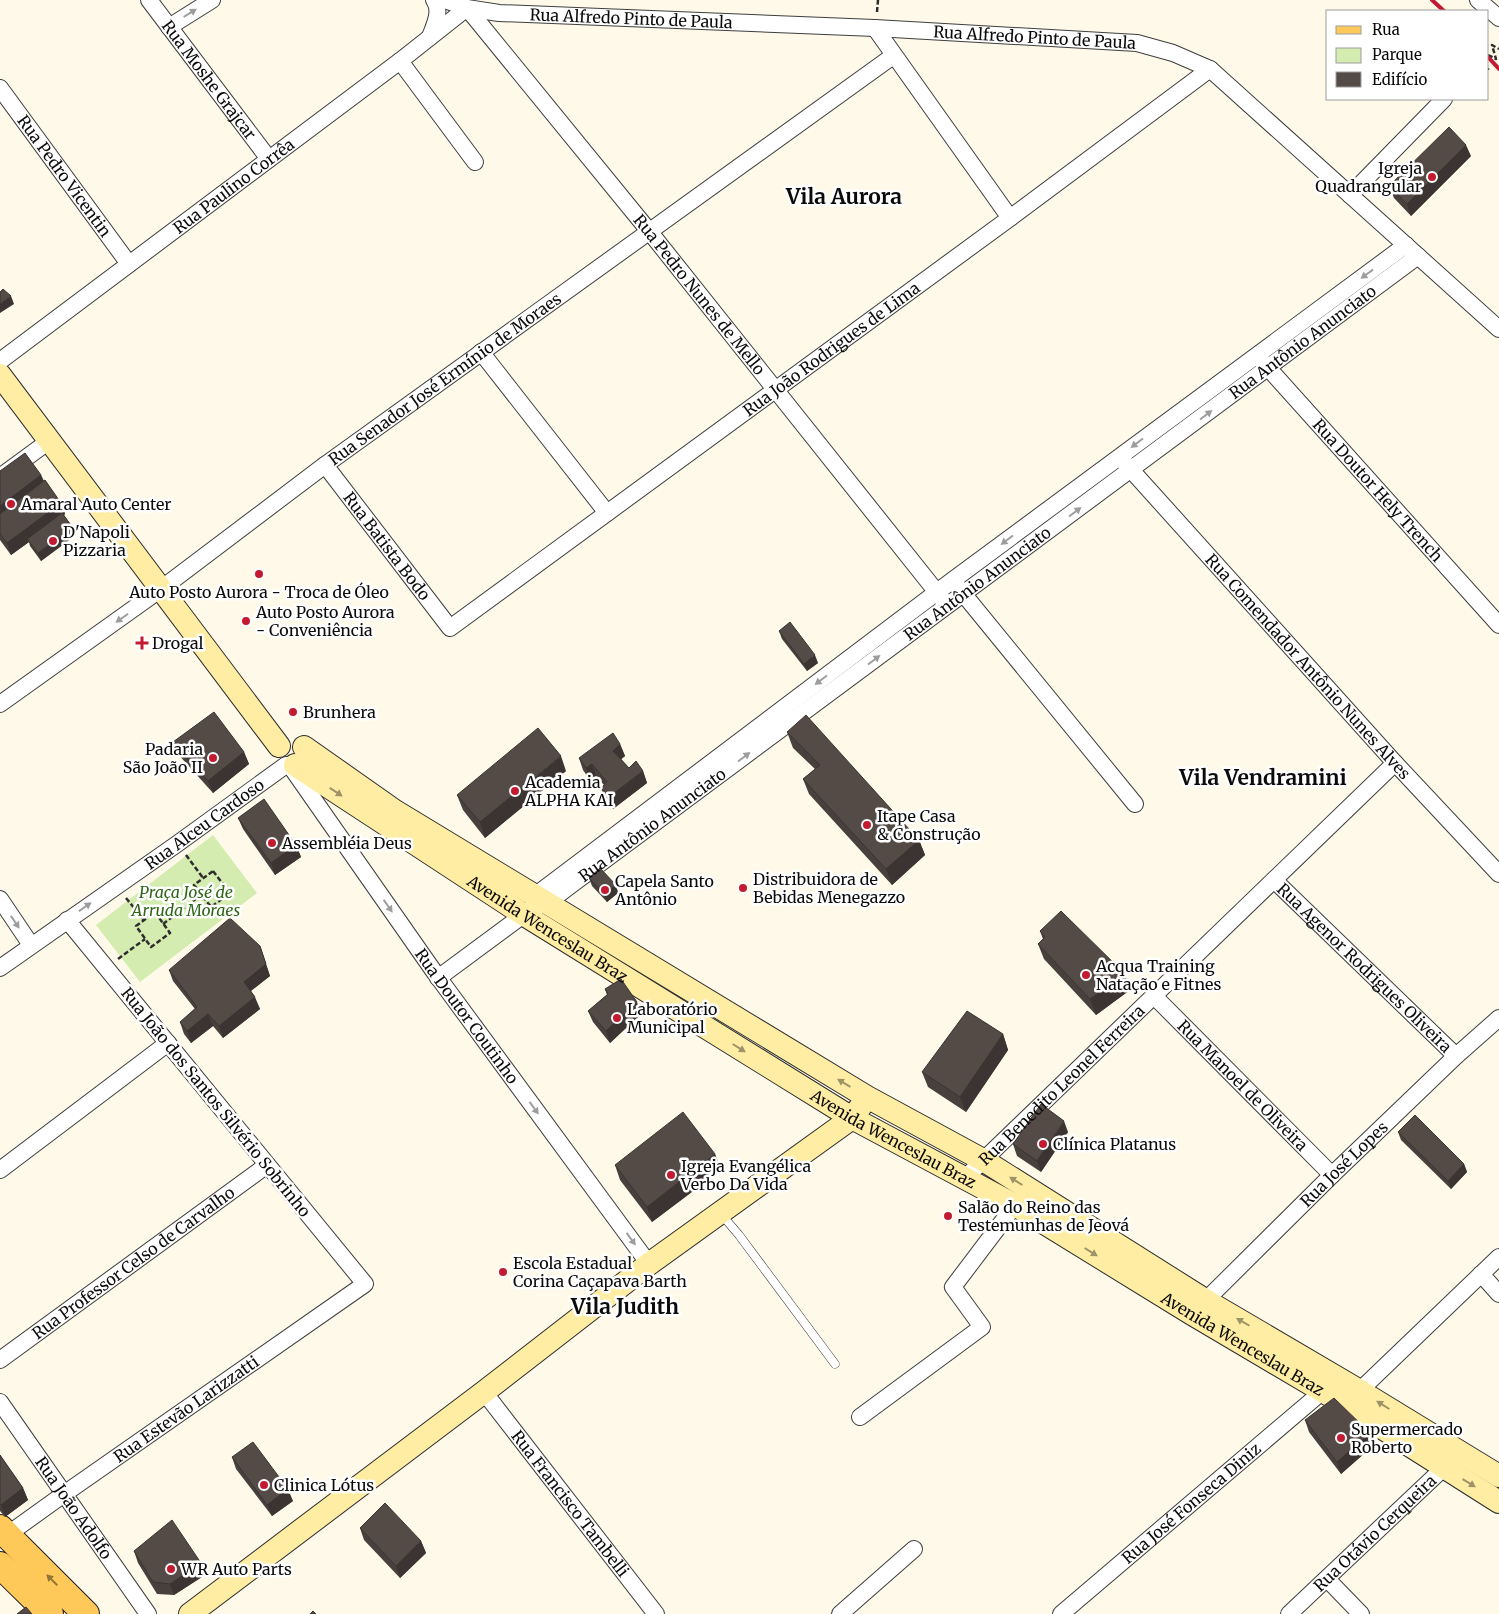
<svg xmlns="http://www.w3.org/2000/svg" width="1499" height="1614" viewBox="0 0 1499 1614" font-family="Merriweather,serif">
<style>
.green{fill:#d4ecb0}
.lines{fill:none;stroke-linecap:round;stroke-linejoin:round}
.lane-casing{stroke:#3e3e3e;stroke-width:9}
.street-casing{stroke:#3e3e3e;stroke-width:18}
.secondary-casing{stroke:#2d2d2d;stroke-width:24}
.primary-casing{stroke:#1c1c1c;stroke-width:28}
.path{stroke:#2d2d2d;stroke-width:2.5;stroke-dasharray:5 2.5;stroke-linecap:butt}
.lane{stroke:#fff;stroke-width:8}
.street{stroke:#fff;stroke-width:16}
.secondary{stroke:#ffeda4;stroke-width:22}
.primary{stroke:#ffc959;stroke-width:26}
.rail{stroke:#c41a31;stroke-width:4}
.wall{fill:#48403d}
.shaded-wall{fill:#3b3432}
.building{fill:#544b47;stroke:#3b3432}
.oneway{fill:#9d9d9d}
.oneway2{fill:#9d9367}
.oneway3{fill:#917436}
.poi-dot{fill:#c41a31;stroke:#fff;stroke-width:2}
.labels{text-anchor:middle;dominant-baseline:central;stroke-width:5;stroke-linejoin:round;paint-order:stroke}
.street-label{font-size:16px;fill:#0b0b0b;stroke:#fff}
.poi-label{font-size:16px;fill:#0b0b0b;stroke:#fff;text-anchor:start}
.park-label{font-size:16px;font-style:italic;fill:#2f6618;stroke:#fff}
.district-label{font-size:21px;font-weight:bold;fill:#0b0b0b;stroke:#fff}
</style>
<rect width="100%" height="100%" fill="#fff9e9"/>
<path class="green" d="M 213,835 L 257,893 L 140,982 L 96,925 Z"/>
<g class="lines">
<defs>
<path id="lane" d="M 721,1214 L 739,1235 L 835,1364"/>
<g id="street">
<path id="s1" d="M 149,0 L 269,159"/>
<path id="s2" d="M 445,0 L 467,8 L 499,13 L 875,28 L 1137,43 L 1173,53 L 1210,69 L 1499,329"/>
<path d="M 1478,0 L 1499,18"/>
<path id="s3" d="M 467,8 L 649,231 L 943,600"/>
<path d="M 169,27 L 212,0"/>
<path d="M 875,28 L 1010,218"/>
<path d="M 430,37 C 434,26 442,11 434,0"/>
<path d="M 400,61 L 475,162"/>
<path id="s4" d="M 0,88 L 129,264"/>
<path d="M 1350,195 L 1444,99"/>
<path d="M 481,352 L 607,513"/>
<path id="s5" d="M 1261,360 L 1499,625"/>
<path id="s6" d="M 0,361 L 400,61 L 467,8"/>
<path id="s7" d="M 1124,462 L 1395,763 L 1499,874"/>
<path id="s8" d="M 325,465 L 450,628 L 1010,218 L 1210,69"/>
<path d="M 0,477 L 49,441"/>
<path d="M 957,586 L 1135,804"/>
<path id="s9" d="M 0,704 L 161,589 L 325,465 L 893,56"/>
<path id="s10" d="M 291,767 L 435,973 L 649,1264"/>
<path id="s11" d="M 1274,880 L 1456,1056"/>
<path d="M 0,899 L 31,945"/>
<path d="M 534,907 L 536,895 L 953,580 L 1406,245"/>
<path id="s12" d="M 0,968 L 177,844 L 286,765"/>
<path id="s13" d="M 438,978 L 534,907 L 547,903 L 575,882 L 1418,256"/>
<path id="s14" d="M 1154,996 L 1332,1175"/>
<path d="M 0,1170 L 168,1043"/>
<path id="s15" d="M 965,1178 L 1395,763"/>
<path d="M 1481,1274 L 1499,1294"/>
<path id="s16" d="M 1198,1308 L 1332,1175 L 1456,1056 L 1499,1018"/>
<path id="s17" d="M 0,1360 L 267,1165"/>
<path id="s18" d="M 484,1392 L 656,1614"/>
<path d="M 1353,1397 L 1499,1257"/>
<path id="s19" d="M 0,1402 L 148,1614"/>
<path d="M 860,1417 L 982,1327 L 953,1287 L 1015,1205"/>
<path id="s20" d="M 7,1535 L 64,1494 L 365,1284 L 67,920"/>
<path d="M 1327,1579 L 1361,1614"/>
<path d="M 840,1614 L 914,1549"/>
<path id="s21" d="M 1061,1614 L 1330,1385"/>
<path id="s22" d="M 1289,1614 L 1451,1461"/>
</g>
<g id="secondary">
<path d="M 0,375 L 279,746"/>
<path d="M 304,747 L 395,811 L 867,1097 L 983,1160 L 1205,1300 L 1360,1391 L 1499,1476"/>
<path id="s23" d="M 295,765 L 518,911 L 852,1118 L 1015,1205 L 1192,1314 L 1346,1405 L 1499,1502"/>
<path d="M 190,1614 L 484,1392 L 649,1264 L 852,1118 L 861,1106"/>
</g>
<path id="primary" d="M 0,1528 L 86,1614
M 0,1565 L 50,1614"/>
</defs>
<use href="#lane" class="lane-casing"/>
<use href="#street" class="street-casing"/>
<use href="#secondary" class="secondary-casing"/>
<use href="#primary" class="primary-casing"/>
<path class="path" d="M 877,12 L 878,0
M 1488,55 L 1496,59 L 1492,45 L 1499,49
M 1488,68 L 1488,70
M 186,855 L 203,878
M 213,871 L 230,893 L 211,907 L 194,885 Z
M 126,898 L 144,920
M 155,912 L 170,933 L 151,947 L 136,926 Z
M 163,924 L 202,894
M 118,959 L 145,939"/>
<use href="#lane" class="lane"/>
<use href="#street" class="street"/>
<use href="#secondary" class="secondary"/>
<use href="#primary" class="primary"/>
<path class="rail" d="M 1432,0 L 1444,11
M 1488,57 L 1499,69"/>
</g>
<path class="wall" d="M 1471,156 L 1411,216 L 1394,198 L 1389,186 Z
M 0,471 L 41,475 L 44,481 L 61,503 L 65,514 L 64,515 L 73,528 L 76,535 L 41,561 L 30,546 L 29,542 L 11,555 L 0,540 Z
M 779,631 L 818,663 L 807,671 L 782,639 Z
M 787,732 L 919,840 L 925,855 L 892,885 L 809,794 L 803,779 L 815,769 L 793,748 Z
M 173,742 L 244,752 L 249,764 L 213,793 L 177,753 Z
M 620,744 L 625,756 L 621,759 L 629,768 L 643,771 L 647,783 L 613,809 L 605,800 L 601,788 L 604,785 L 596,776 L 590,780 L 583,770 L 579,758 Z
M 566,771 L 485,838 L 463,810 L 457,795 Z
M 238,818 L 296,845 L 301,857 L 275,875 L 243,829 Z
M 589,878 L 616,885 L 618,893 L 607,902 L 592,886 Z
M 1040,931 L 1130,990 L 1096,1015 L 1044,959 L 1038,944 L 1043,939 Z
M 260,946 L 270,976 L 251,991 L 260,1009 L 223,1038 L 213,1026 L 191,1043 L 184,1034 L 180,1022 L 195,1009 L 173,981 L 169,970 Z
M 605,989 L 641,1014 L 610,1043 L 593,1022 L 588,1011 L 607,995 Z
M 1003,1034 L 1008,1050 L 966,1112 L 928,1087 L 922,1072 Z
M 1068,1132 L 1041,1172 L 1017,1156 L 1013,1144 Z
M 1398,1132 L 1464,1164 L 1467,1172 L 1451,1189 L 1401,1140 Z
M 715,1154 L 721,1170 L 652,1222 L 620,1180 L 615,1165 Z
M 1305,1420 L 1375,1444 L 1341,1474 L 1309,1432 Z
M 0,1455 L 23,1488 L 28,1500 L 5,1517 L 0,1511 Z
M 232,1457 L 293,1501 L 272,1516 L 236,1469 Z
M 360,1528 L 421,1541 L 426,1553 L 400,1578 L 364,1540 Z
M 134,1551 L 201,1563 L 205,1575 L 174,1595 L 157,1594 L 138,1563 Z"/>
<path class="shaded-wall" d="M 1466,145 L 1471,156 L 1411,216 L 1407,204 Z
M 11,296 L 14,304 L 0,313 L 0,304 Z
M 41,475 L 46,487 L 0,521 L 0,506 Z
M 61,503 L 65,514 L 29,541 L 27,539 L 29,542 L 11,555 L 7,543 Z
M 73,528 L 76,535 L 41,561 L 38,553 Z
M 815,655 L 818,663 L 807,671 L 804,664 Z
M 620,744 L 625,756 L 618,762 L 613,751 Z
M 244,752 L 249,764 L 213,793 L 208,781 Z
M 561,756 L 566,771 L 485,838 L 480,822 Z
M 592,764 L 596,776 L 590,780 L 586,768 Z
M 643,771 L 647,783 L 613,809 L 609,797 Z
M 919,840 L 925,855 L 892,885 L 886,869 Z
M 296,845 L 301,857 L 275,875 L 271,863 Z
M 616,885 L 618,893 L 607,902 L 604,894 Z
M 260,946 L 270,976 L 248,993 L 244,982 Z
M 1125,974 L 1130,990 L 1096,1015 L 1090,999 Z
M 255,997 L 260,1009 L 223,1038 L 219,1026 Z
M 637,1002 L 641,1014 L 610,1043 L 606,1031 Z
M 208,1014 L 213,1026 L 191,1043 L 187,1031 Z
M 1003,1034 L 1008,1050 L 966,1112 L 960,1097 Z
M 1064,1121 L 1068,1132 L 1041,1172 L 1037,1161 Z
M 715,1154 L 721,1170 L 652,1222 L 647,1207 Z
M 1464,1164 L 1467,1172 L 1451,1189 L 1448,1181 Z
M 1370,1433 L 1375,1444 L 1341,1474 L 1337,1462 Z
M 23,1488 L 28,1500 L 5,1517 L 1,1505 Z
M 288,1489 L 293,1501 L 272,1516 L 267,1505 Z
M 421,1541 L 426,1553 L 400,1578 L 396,1566 Z
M 201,1563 L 205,1575 L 174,1595 L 170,1584 Z"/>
<path class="building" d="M 1449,127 L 1466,145 L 1407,204 L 1389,186 Z
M 3,289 L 11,296 L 0,304 L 0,292 Z
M 25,453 L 41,475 L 0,506 L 0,471 Z
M 45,480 L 61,503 L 7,543 L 0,534 L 0,514 Z
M 62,513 L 73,528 L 38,553 L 27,539 Z
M 790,622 L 815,655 L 804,664 L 779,631 Z
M 214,712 L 244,752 L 208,781 L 173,742 Z
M 806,715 L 919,840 L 886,869 L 803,779 L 820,765 L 787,732 Z
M 538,728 L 561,756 L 480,822 L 457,795 Z
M 613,733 L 620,744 L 613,751 L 629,768 L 636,761 L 643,771 L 609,797 L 601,788 L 607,782 L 592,764 L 586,768 L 579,758 Z
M 264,799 L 296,845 L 271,863 L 238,818 Z
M 600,868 L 616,885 L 604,894 L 589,878 Z
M 1061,911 L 1125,974 L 1090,999 L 1038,944 L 1045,937 L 1040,931 Z
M 230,918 L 260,946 L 266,964 L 244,982 L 255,997 L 219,1026 L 208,1014 L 187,1031 L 180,1022 L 197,1007 L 169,970 Z
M 621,979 L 637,1002 L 606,1031 L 588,1011 L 608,994 L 605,989 Z
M 967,1011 L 1003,1034 L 960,1097 L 922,1072 Z
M 1041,1104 L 1064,1121 L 1037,1161 L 1013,1144 Z
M 683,1112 L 715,1154 L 647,1207 L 615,1165 Z
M 1415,1115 L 1464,1164 L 1448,1181 L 1398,1132 Z
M 1334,1398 L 1370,1433 L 1337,1462 L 1305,1420 Z
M 253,1442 L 288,1489 L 267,1505 L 232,1457 Z
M 0,1455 L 23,1488 L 1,1505 L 0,1504 Z
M 385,1503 L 421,1541 L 396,1566 L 360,1528 Z
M 172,1520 L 201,1563 L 170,1584 L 153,1582 L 134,1551 Z
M 26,1607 L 32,1614 L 17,1614 Z
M 313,1611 L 316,1614 L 310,1614 Z"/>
<defs><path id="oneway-solid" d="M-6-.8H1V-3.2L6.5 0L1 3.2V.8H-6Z" transform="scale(1.25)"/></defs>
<g class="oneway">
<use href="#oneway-solid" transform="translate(190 13) rotate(-32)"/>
<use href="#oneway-solid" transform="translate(1367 274) rotate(144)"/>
<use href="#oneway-solid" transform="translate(1206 415) rotate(-37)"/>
<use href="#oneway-solid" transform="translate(1137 443) rotate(143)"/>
<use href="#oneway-solid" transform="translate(1075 512) rotate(-37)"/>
<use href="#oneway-solid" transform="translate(1007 540) rotate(143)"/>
<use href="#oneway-solid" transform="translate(122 618) rotate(145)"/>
<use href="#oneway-solid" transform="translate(874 660) rotate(-37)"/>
<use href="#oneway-solid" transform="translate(821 680) rotate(143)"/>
<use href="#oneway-solid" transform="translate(744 757) rotate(-37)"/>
<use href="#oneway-solid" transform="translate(388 906) rotate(55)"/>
<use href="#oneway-solid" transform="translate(85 907) rotate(-35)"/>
<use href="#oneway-solid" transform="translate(15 922) rotate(56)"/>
<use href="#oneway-solid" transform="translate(534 1108) rotate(54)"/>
<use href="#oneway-solid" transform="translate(631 1239) rotate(54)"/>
</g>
<g class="oneway2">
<use href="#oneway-solid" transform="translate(336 792) rotate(33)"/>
<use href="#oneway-solid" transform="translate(739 1048) rotate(32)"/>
<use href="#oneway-solid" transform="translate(844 1083) rotate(-149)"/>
<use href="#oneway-solid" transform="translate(1016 1181) rotate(-148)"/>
<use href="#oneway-solid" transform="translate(1091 1252) rotate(32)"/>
<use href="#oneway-solid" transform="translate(1243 1322) rotate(-150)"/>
<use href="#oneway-solid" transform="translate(1383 1405) rotate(-148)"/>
<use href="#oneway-solid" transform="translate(1469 1483) rotate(31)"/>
</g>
<use class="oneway3" href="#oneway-solid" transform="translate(52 1580) rotate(-135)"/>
<g class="poi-dot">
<circle cx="1432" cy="177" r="5"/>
<circle cx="11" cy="504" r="5"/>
<circle cx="53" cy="541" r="5"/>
<circle cx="259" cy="574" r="5"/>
<circle cx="246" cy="621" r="5"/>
<path d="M139.5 635.5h5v5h5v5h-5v5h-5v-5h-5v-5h5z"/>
<circle cx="293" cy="712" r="5"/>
<circle cx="213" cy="758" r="5"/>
<circle cx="515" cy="791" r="5"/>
<circle cx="867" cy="825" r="5"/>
<circle cx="272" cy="843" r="5"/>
<circle cx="743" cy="888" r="5"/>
<circle cx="605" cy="890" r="5"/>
<circle cx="1086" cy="975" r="5"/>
<circle cx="617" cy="1018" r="5"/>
<circle cx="1043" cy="1144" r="5"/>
<circle cx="671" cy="1175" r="5"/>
<circle cx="948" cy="1216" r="5"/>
<circle cx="503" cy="1272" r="5"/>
<circle cx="1341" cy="1438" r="5"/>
<circle cx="264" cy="1485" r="5"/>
<circle cx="171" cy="1569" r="5"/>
</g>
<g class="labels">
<g class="street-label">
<text stroke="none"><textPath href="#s2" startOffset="188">Rua Alfredo Pinto de Paula</textPath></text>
<text stroke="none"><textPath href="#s2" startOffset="592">Rua Alfredo Pinto de Paula</textPath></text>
<text stroke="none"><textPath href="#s1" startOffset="100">Rua Moshe Grajcar</textPath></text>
<text stroke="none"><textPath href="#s4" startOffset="109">Rua Pedro Vicentin</textPath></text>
<text stroke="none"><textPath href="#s6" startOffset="292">Rua Paulino Corrêa</textPath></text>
<text stroke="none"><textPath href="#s3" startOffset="369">Rua Pedro Nunes de Mello</textPath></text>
<text stroke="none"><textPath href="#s13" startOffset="1074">Rua Antônio Anunciato</textPath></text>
<text stroke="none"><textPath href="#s8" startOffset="678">Rua João Rodrigues de Lima</textPath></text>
<text stroke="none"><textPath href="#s9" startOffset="551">Rua Senador José Ermínio de Moraes</textPath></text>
<text stroke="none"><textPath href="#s5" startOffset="175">Rua Doutor Hely Trench</textPath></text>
<text stroke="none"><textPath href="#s8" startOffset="102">Rua Batista Bodo</textPath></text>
<text stroke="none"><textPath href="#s13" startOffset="669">Rua Antônio Anunciato</textPath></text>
<text stroke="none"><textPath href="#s7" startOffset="275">Rua Comendador Antônio Nunes Alves</textPath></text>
<text stroke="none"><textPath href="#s12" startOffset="250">Rua Alceu Cardoso</textPath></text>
<text stroke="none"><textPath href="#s13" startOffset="264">Rua Antônio Anunciato</textPath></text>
<text stroke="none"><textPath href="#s23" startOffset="301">Avenida Wenceslau Braz</textPath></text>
<text stroke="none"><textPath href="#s11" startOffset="126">Rua Agenor Rodrigues Oliveira</textPath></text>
<text stroke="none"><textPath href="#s10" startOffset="305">Rua Doutor Coutinho</textPath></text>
<text stroke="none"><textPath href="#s15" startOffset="134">Rua Benedito Leonel Ferreira</textPath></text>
<text stroke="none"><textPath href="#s14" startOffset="126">Rua Manoel de Oliveira</textPath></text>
<text transform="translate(216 1102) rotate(51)">Rua João dos Santos Silvério Sobrinho</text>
<text stroke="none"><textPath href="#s23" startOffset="706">Avenida Wenceslau Braz</textPath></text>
<text stroke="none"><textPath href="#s16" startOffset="205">Rua José Lopes</textPath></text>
<text stroke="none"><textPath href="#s17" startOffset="165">Rua Professor Celso de Carvalho</textPath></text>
<text stroke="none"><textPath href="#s23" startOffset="1111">Avenida Wenceslau Braz</textPath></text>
<text stroke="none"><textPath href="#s20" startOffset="219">Rua Estevão Larizzatti</textPath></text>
<text stroke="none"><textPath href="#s18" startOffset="141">Rua Francisco Tambelli</textPath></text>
<text stroke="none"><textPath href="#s21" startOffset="171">Rua José Fonseca Diniz</textPath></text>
<text stroke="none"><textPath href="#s19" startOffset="129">Rua João Adolfo</textPath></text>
<text stroke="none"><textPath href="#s22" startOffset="118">Rua Otávio Cerqueira</textPath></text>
</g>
<g class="poi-label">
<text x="1422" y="168" text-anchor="end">Igreja<tspan x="1422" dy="18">Quadrangular</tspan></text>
<text x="21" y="504">Amaral Auto Center</text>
<text x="63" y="532">D'Napoli<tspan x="63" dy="18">Pizzaria</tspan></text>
<text x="259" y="592" text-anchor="middle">Auto Posto Aurora - Troca de Óleo</text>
<text x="256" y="612">Auto Posto Aurora<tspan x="256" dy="18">- Conveniência</tspan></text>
<text x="152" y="643">Drogal</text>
<text x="303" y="712">Brunhera</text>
<text x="203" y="749" text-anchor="end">Padaria<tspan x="203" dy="18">São João II</tspan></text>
<text x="525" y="782">Academia<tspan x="525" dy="18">ALPHA KAI</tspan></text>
<text x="877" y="816">Itape Casa<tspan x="877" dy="18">&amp; Construção</tspan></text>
<text x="282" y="843">Assembléia Deus</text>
<text x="753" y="879">Distribuidora de<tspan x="753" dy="18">Bebidas Menegazzo</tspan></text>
<text x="615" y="881">Capela Santo<tspan x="615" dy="18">Antônio</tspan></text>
<text x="1096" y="966">Acqua Training<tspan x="1096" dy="18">Natação e Fitnes</tspan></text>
<text x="627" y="1009">Laboratório<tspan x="627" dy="18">Municipal</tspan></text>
<text x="1053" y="1144">Clínica Platanus</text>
<text x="681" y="1166">Igreja Evangélica<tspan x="681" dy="18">Verbo Da Vida</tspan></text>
<text x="958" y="1207">Salão do Reino das<tspan x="958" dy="18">Testemunhas de Jeová</tspan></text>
<text x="513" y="1263">Escola Estadual<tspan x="513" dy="18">Corina Caçapava Barth</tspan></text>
<text x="1351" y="1429">Supermercado<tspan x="1351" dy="18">Roberto</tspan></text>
<text x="274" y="1485">Clinica Lótus</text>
<text x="181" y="1569">WR Auto Parts</text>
</g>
<g class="park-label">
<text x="186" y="892">Praça José de<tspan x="186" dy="18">Arruda Moraes</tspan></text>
</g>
<g class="district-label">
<text x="844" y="196">Vila Aurora</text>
<text x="1263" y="777">Vila Vendramini</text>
<text x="625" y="1306">Vila Judith</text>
</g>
</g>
<rect x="1326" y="10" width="162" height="90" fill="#ffffff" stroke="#9d9d9d"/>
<rect x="1336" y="26" width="25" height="8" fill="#ffc959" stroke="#9d9d9d"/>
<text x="1372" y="35" font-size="15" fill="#0b0b0b">Rua</text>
<rect x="1336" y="48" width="25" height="15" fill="#d4ecb0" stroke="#9d9d9d"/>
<text x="1372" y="60" font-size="15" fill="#0b0b0b">Parque</text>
<rect x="1336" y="72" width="25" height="15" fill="#544b47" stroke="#9d9d9d"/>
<text x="1372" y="85" font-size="15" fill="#0b0b0b">Edifício</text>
</svg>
